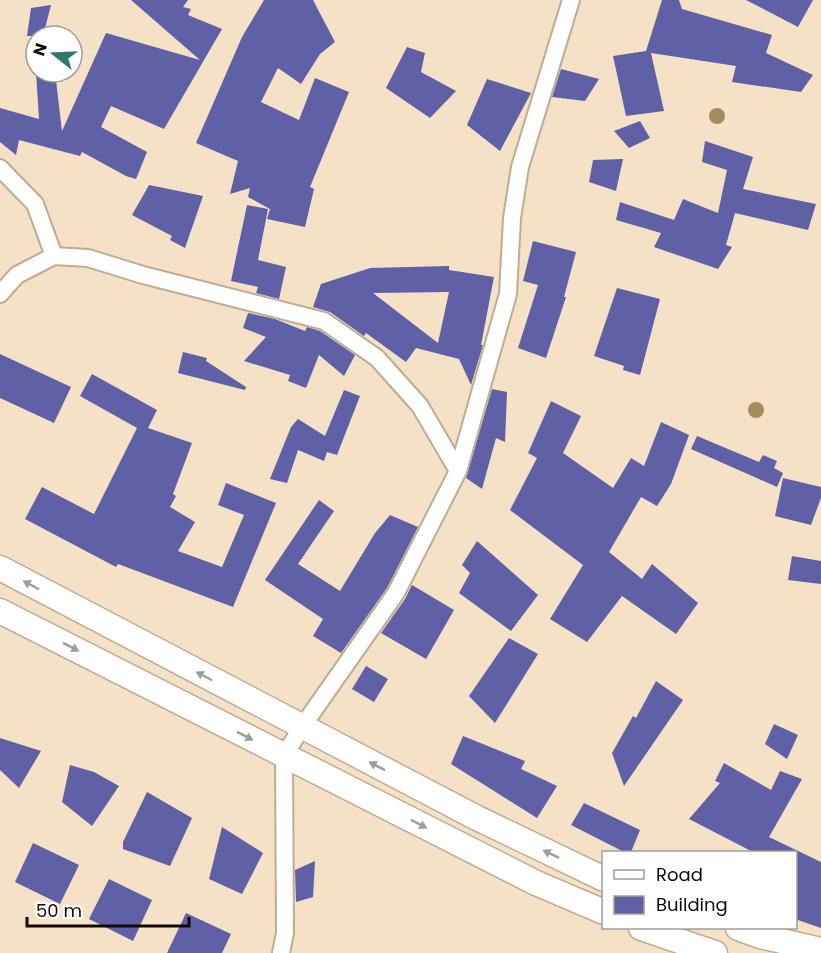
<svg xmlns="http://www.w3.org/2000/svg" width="821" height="953" viewBox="0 0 821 953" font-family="Poppins,sans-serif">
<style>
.building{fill:#6060a7;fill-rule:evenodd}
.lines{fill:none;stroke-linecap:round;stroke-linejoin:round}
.street-casing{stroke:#beac93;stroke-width:20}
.secondary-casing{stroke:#beac93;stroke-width:27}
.street{stroke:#fff;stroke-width:16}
.secondary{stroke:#fff;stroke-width:24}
.tree{fill:#a58b5b}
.oneway{fill:#9f9d9a}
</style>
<rect width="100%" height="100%" fill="#f4e1c6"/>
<path class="building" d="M 131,0 L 188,0 L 183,7 L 191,9 L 188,15 L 222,29 L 164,129 L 111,106 L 101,127 L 147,152 L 136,179 L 126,176 L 82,152 L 80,156 L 19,140 L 16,155 L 0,142 L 0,108 L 39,119 L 36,72 L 55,72 L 62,131 L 106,33 L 200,60 Z
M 264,0 L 313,0 L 335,42 L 320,54 L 301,84 L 278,68 L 261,102 L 299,120 L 315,78 L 349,92 L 310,187 L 314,189 L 305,227 L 267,219 L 270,209 L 248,197 L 250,188 L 230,194 L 238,161 L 196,143 L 242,37 Z
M 662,0 L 679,0 L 682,9 L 772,35 L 766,53 L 813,75 L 801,92 L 732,82 L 736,66 L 651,53 L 664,111 L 626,116 L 613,56 L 646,51 Z
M 746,0 L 813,0 L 798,27 Z
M 51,5 L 43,36 L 27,36 L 31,8 Z
M 407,47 L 425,53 L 421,72 L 456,91 L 430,118 L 386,88 Z
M 561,69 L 599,79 L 585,101 L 552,97 Z
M 487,79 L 531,93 L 500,151 L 467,125 Z
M 640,121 L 650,138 L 629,148 L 614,131 Z
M 705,141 L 753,157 L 743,189 L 816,204 L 808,230 L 735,213 L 726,245 L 732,247 L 718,269 L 654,247 L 661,233 L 616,220 L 620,202 L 674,220 L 683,199 L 718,213 L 727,170 L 702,162 Z
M 623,159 L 616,191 L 589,182 L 593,160 Z
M 149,185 L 203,196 L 185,248 L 170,240 L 172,236 L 132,215 Z
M 247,205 L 268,209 L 258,260 L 286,267 L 279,299 L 256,293 L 258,287 L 231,281 Z
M 533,241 L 576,252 L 564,297 L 566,297 L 546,358 L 518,348 L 538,285 L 523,281 Z
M 449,266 L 449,270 L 494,277 L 481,345 L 483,345 L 471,385 L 459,359 L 416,348 L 406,362 L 366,333 L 364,336 L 330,312 L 313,307 L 321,284 L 370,268 ZM 449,292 L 438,343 L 373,293 Z
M 617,288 L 660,299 L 640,375 L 623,370 L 624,366 L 594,356 Z
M 248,313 L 275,319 L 305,331 L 307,327 L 320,331 L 355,355 L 344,376 L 319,355 L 306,388 L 288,381 L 290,375 L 244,361 L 266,337 L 243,328 Z
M 183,352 L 207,358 L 206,361 L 246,387 L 245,390 L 178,373 Z
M 0,354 L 71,387 L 54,423 L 0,398 Z
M 92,374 L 157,410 L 148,428 L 192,443 L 173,494 L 176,496 L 170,507 L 195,522 L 178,551 L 222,567 L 244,515 L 218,505 L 226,483 L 276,503 L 233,607 L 118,564 L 116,567 L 25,519 L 42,487 L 94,514 L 137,428 L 80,396 Z
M 492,389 L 507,392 L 505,442 L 496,438 L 482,489 L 466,478 Z
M 344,390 L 360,396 L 337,455 L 327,452 L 324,461 L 298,450 L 287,483 L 270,479 L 291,427 L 298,419 L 325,436 Z
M 551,401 L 581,416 L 563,453 L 613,488 L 631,458 L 644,466 L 661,422 L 689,435 L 671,484 L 657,506 L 641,497 L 609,552 L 642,579 L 652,564 L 698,603 L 676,634 L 622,596 L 587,642 L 550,619 L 583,565 L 510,510 L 537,458 L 528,453 Z
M 697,436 L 759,462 L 763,455 L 777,461 L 774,468 L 783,473 L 777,487 L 691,449 Z
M 783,478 L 821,487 L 821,498 L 811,525 L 775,516 Z
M 319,500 L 334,511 L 298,564 L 340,591 L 375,533 L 390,515 L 418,527 L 387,588 L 341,653 L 313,636 L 323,619 L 265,580 Z
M 477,541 L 538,595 L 511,631 L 459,593 L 470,573 L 462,565 Z
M 792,556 L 821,561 L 821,584 L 788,580 Z
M 412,585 L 454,610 L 426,659 L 381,633 L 405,599 Z
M 509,638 L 538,654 L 495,723 L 469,696 Z
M 366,666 L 388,679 L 374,702 L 352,689 Z
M 656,681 L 683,700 L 624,786 L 612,753 L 633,716 L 636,718 Z
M 774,724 L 798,735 L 787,759 L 765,744 Z
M 463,736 L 525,761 L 521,769 L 557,786 L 537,818 L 451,764 Z
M 0,738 L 41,751 L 19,788 L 0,770 Z
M 724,763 L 771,790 L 780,771 L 802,779 L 769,837 L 821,862 L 821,928 L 795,919 L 795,852 L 753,852 L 689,819 L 720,783 L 715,781 Z
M 70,765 L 94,772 L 119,786 L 92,826 L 62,802 Z
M 147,792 L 192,818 L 170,866 L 123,849 L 123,842 Z
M 584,803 L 640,830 L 631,852 L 624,852 L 571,825 Z
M 222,827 L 263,853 L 242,894 L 209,879 Z
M 33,843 L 79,865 L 60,904 L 15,882 Z
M 315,861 L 313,897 L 296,902 L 295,870 Z
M 109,879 L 152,900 L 133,941 L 89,919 Z
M 186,913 L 231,934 L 222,953 L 167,953 Z"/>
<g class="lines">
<defs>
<path id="street" d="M 0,168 L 35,204 L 54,256
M 0,294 L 17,275 L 54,256 L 88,258 L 143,275 L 324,321 L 377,358 L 420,406 L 458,471
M 281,953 L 285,933 L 284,756 L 302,727 L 396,593 L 458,471 L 508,294 L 512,218 L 520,167 L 571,0"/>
<path id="secondary" d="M 0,568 L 477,818 L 604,879
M 0,611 L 536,883 L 604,912
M 641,928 L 715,953
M 738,928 L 760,936 L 821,950"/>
</defs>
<use href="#street" class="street-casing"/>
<use href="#secondary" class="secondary-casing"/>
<use href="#street" class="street"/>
<use href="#secondary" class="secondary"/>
</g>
<g class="tree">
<circle cx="717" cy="116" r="8"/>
<circle cx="756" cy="410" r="8"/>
</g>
<defs><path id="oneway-solid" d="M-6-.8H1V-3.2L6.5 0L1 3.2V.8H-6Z" transform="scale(1.5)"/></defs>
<g class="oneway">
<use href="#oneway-solid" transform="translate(31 585) rotate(-152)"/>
<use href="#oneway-solid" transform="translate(71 647) rotate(27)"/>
<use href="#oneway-solid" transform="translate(204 676) rotate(-152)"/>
<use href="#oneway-solid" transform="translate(245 736) rotate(27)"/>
<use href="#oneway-solid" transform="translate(377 766) rotate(-153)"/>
<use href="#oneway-solid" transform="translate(419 824) rotate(27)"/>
<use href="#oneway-solid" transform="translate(551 854) rotate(-154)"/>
</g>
<rect x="602" y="851" width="195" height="78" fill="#ffffff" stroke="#9f9d9a" stroke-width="1.5"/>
<rect x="614" y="870" width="30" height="9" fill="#ffffff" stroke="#9f9d9a" stroke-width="1.5"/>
<text x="656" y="881" font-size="18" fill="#100a03">Road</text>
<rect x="614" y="896" width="30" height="18" fill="#6060a7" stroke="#9f9d9a" stroke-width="1.5"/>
<text x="656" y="911" font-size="18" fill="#100a03">Building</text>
<g transform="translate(54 54) rotate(288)"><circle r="28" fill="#ffffff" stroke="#9f9d9a" stroke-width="1.5"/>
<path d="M0-4.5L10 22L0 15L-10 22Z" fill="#30776e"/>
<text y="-9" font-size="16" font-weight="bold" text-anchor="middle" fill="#100a03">N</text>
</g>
<path d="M27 917v9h162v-9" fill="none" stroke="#100a03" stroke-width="3"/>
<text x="36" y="917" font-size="18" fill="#100a03" stroke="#ffffff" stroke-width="4.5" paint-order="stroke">50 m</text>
</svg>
